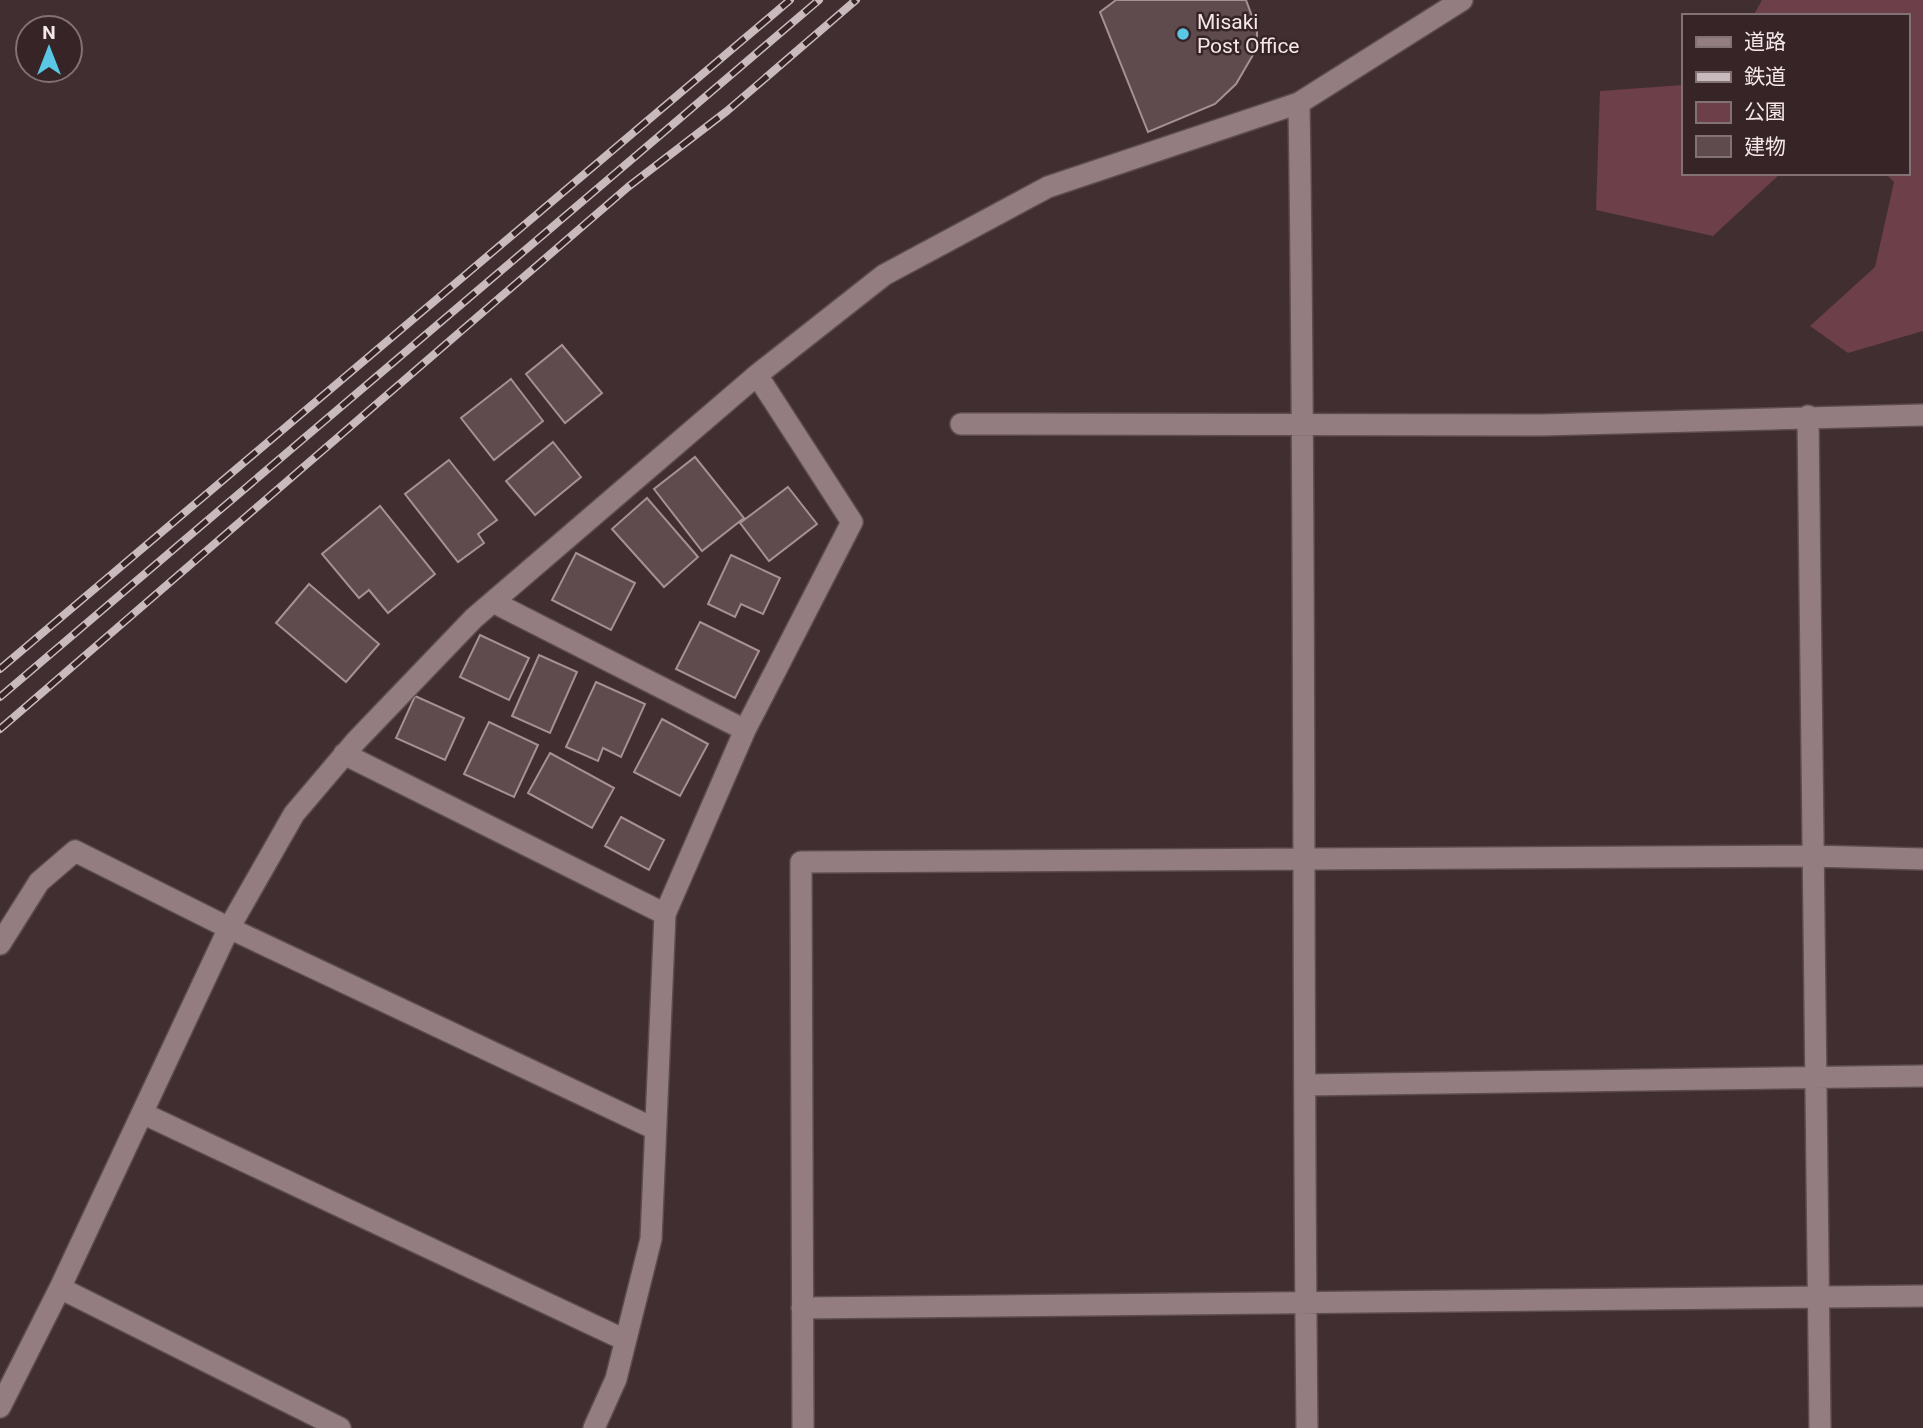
<svg xmlns="http://www.w3.org/2000/svg" width="1923" height="1428" viewBox="0 0 1923 1428" font-family="Roboto,'Noto Sans JP',sans-serif">
<style>
.green{fill:#6d3f48}
.building{fill:#5f4b4e;stroke:#a79093;stroke-width:2}
.lines{fill:none;stroke-linecap:round;stroke-linejoin:round}
.minor-casing{stroke:#5c4c4f;stroke-width:24}
.minor{stroke:#937d80;stroke-width:21}
.rail-casing{stroke:#c9babd;stroke-width:8}
.rail{stroke:#362427;stroke-width:5;stroke-dasharray:16;stroke-linecap:butt}
.poi-dot{fill:#5ac8e5;stroke:#362427;stroke-width:2.5}
.labels{text-anchor:middle;dominant-baseline:central;stroke-width:5;stroke-linejoin:round;paint-order:stroke}
.poi-label{font-size:21px;fill:#f4e7e9;stroke:#362427;text-anchor:start}
</style>
<rect width="100%" height="100%" fill="#402e31"/>
<path class="green" d="M 1762,0 L 1923,0 L 1923,331 L 1848,353 L 1810,326 L 1875,267 L 1894,182 L 1885,173 L 1907,173 L 1907,16 L 1753,16 Z
M 1683,85 L 1683,173 L 1781,173 L 1713,236 L 1596,210 L 1600,91 Z"/>
<path class="building" d="M 1116,0 L 1246,0 L 1257,30 L 1257,48 L 1236,84 L 1215,104 L 1148,132 L 1100,12 Z
M 562,345 L 602,393 L 565,423 L 526,374 Z
M 511,379 L 543,421 L 494,460 L 461,418 Z
M 553,442 L 581,477 L 535,515 L 506,481 Z
M 695,457 L 744,518 L 702,551 L 654,489 Z
M 449,460 L 497,520 L 478,534 L 484,543 L 458,562 L 405,494 Z
M 788,487 L 817,524 L 769,561 L 740,523 Z
M 647,498 L 698,557 L 664,587 L 612,529 Z
M 380,506 L 435,574 L 388,613 L 369,590 L 359,598 L 322,554 Z
M 576,553 L 635,583 L 611,630 L 552,600 Z
M 731,555 L 780,578 L 763,614 L 741,604 L 735,617 L 708,604 Z
M 309,584 L 379,644 L 346,682 L 276,623 Z
M 700,622 L 759,651 L 735,698 L 676,669 Z
M 480,635 L 529,658 L 509,700 L 460,677 Z
M 539,655 L 577,672 L 550,733 L 512,716 Z
M 596,682 L 645,704 L 621,757 L 603,748 L 598,761 L 566,747 Z
M 415,696 L 464,718 L 445,760 L 396,738 Z
M 662,719 L 708,744 L 680,796 L 634,772 Z
M 489,722 L 538,745 L 514,797 L 464,774 Z
M 550,753 L 614,788 L 592,828 L 528,793 Z
M 621,817 L 664,840 L 649,870 L 605,846 Z"/>
<g class="lines">
<defs>
<path id="minor" d="M 1299,103 C 1306,545 1302,986 1307,1428
M 1808,416 L 1820,1428
M 961,424 L 1541,425 L 1923,415
M 493,602 L 745,730
M 344,754 L 665,914
M 0,944 L 39,882 L 75,851 L 229,928 L 655,1129
M 1306,1085 L 1923,1076
M 142,1113 L 625,1340
M 60,1288 L 340,1428
M 802,1308 L 1923,1296
M 0,1407 L 60,1288 L 229,928 L 294,814 L 356,741 L 474,618 L 757,375 L 884,275 L 1048,187 L 1299,103 L 1462,0
M 594,1428 L 616,1379 L 651,1239 L 665,914 L 745,730 L 852,522 L 757,375
M 803,1428 L 801,862 L 1812,856 L 1923,859"/>
</defs>
<use href="#minor" class="minor-casing"/>
<use href="#minor" class="minor"/>
<defs>
<path id="rail" d="M 0,669 L 790,0
M 0,697 L 819,0
M 0,729 L 628,187 L 727,111 L 856,0"/>
</defs>
<use href="#rail" class="rail-casing"/>
<use href="#rail" class="rail"/>
</g>
<circle class="poi-dot" cx="1183" cy="34" r="7"/>
<g class="labels">
<g class="poi-label">
<text x="1197" y="22">Misaki<tspan x="1197" dy="24">Post Office</tspan></text>
</g>
</g>
<rect x="1682" y="14" width="228" height="161" fill="#362427" stroke="#827275" stroke-width="2"/>
<rect x="1696" y="37" width="35" height="10" fill="#937d80" stroke="#827275" stroke-width="2"/>
<text x="1744" y="49" font-size="21" fill="#f4e7e9">道路</text>
<rect x="1696" y="72" width="35" height="10" fill="#c9babd" stroke="#827275" stroke-width="2"/>
<text x="1744" y="84" font-size="21" fill="#f4e7e9">鉄道</text>
<rect x="1696" y="102" width="35" height="21" fill="#6d3f48" stroke="#827275" stroke-width="2"/>
<text x="1744" y="119" font-size="21" fill="#f4e7e9">公園</text>
<rect x="1696" y="136" width="35" height="21" fill="#5f4b4e" stroke="#827275" stroke-width="2"/>
<text x="1744" y="154" font-size="21" fill="#f4e7e9">建物</text>
<g transform="translate(49 49)"><circle r="33" fill="#362427" stroke="#827275" stroke-width="2"/>
<path d="M0-5L12 26L0 18L-12 26Z" fill="#5ac8e5"/>
<text y="-10" font-size="19" font-weight="bold" text-anchor="middle" fill="#f4e7e9">N</text>
</g>
</svg>
